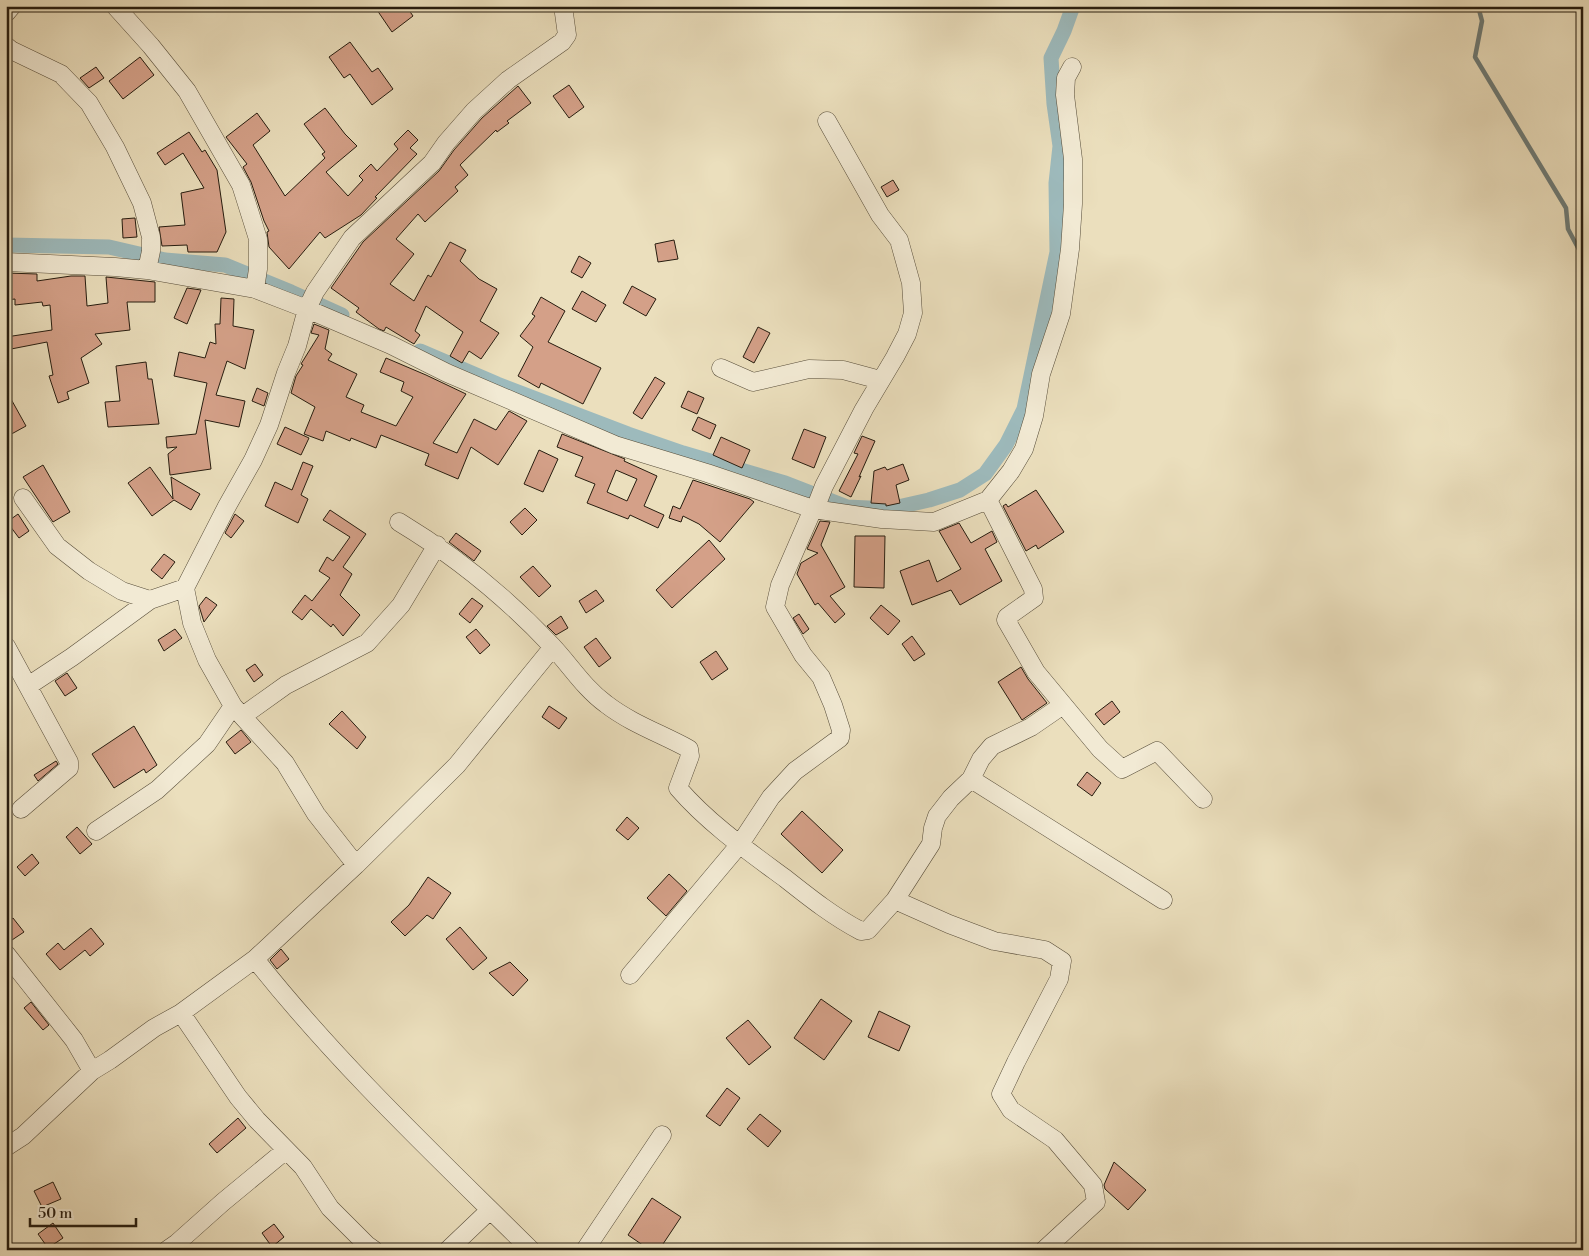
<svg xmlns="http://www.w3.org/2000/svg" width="1589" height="1256" viewBox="0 0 1589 1256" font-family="'Libre Bodoni',serif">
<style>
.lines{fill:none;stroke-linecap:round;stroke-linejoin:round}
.stream{stroke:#6d7b77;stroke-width:4.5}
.canal{stroke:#9dbabc;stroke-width:15}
.building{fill:#d4a088;stroke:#261c0f;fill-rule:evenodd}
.minor-casing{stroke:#574d3a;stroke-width:19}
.minor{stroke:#f2ead4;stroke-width:18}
</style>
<rect width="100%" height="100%" fill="#ebdfbd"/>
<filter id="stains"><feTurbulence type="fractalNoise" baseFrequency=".004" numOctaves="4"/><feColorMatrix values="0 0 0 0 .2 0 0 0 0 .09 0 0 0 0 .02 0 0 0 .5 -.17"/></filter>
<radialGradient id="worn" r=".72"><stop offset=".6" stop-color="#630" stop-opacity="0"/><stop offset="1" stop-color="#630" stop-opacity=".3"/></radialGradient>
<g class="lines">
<path class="stream" d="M 1478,6 L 1482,21 L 1475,57 L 1566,208 L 1568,229 L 1583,257"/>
<path class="canal" d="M 6,245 L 109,247 L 165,260 L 225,265 L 291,292 L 342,315
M 420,351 L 497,384 L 628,434 L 683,453 L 785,483 L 847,507 L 889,509 L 929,500 L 960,490 L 985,474 L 1006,445 L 1024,409 L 1057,252 L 1056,183 L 1060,146 L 1054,104 L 1051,58 L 1064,31 L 1073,6"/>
</g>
<path class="building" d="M 382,6 L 406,6 L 413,16 L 392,32 L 377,10 Z
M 350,42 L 372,72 L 378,68 L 393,89 L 372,105 L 350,74 L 344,78 L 329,57 Z
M 140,57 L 154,75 L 123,99 L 109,81 Z
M 96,67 L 104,78 L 89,88 L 80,78 Z
M 569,85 L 584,107 L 569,118 L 553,96 Z
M 518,86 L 531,103 L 507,121 L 509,123 L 497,132 L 496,130 L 460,165 L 468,175 L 455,187 L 458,191 L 425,222 L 418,214 L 396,239 L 414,254 L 390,284 L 414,301 L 428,275 L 431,277 L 450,242 L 466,250 L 460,261 L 479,279 L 497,289 L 480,321 L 499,333 L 481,359 L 469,351 L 462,363 L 450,356 L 463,332 L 426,306 L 415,331 L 420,335 L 414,344 L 386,327 L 384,331 L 379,329 L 356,312 L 359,308 L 331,288 L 363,242 L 439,171 L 454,150 L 482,118 Z
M 325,108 L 345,134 L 357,146 L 326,172 L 348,196 L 363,180 L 359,176 L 371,164 L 377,171 L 398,149 L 394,144 L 408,130 L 418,140 L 410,148 L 417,154 L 375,197 L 377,198 L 361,215 L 325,238 L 320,232 L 289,269 L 269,247 L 267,232 L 269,231 L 264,221 L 251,182 L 243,167 L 247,164 L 226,137 L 257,113 L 270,131 L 253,145 L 285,196 L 325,158 L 322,154 L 325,152 L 304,124 Z
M 189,132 L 202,152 L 205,150 L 217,170 L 226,232 L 217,252 L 188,252 L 187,245 L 162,246 L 159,227 L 185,225 L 181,193 L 204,188 L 183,153 L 165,165 L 157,153 Z
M 893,180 L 899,190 L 887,197 L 881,187 Z
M 135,218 L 137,237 L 123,238 L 122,219 Z
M 674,240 L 678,259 L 658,262 L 655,244 Z
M 579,256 L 591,263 L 582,278 L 571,272 Z
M 6,273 L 37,274 L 37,281 L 71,276 L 85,276 L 87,306 L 108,303 L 106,277 L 155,282 L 155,302 L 127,302 L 130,330 L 95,334 L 102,344 L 81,358 L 89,383 L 67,392 L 69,399 L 58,403 L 49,376 L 53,375 L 47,342 L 6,350 L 6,337 L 52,330 L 50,305 L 43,306 L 42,302 L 15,305 L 15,299 L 6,300 Z
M 632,286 L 656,299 L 646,316 L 623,303 Z
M 187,288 L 201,290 L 187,324 L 174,318 Z
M 582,291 L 606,305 L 596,322 L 572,309 Z
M 541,297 L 565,311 L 548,342 L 601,368 L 583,404 L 541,383 L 539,388 L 518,376 L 533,347 L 520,336 L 535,316 L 532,314 Z
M 221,298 L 234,299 L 233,326 L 254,330 L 245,369 L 227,361 L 216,395 L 245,401 L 239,427 L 205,420 L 211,469 L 170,475 L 168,454 L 177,447 L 167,448 L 166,437 L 196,434 L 207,383 L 174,376 L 179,352 L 205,358 L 210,342 L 216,344 L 215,324 L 220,324 Z
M 314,324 L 329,330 L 325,349 L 332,354 L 328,360 L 357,374 L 346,397 L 364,405 L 361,412 L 396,426 L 413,397 L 401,391 L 404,382 L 380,372 L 386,358 L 426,375 L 466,394 L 433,443 L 457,453 L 474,419 L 496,430 L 509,411 L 527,421 L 498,465 L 471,447 L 458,479 L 425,465 L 429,454 L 381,435 L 376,448 L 351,438 L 350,441 L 326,431 L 323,441 L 304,434 L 315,407 L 291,393 L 296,376 L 303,365 L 301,364 L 319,335 L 311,333 Z
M 758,327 L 770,333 L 754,363 L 743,357 Z
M 146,362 L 148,379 L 152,379 L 159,424 L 108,427 L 105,402 L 120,401 L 116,366 Z
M 655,377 L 665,383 L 642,419 L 633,413 Z
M 257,388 L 268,393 L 264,406 L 252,401 Z
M 6,390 L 26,426 L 6,437 Z
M 688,391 L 704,398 L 697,414 L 681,407 Z
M 698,417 L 716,425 L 710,439 L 692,430 Z
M 285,427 L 309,438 L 301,455 L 277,444 Z
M 804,429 L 826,437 L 814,468 L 792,459 Z
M 562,434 L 625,459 L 624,461 L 657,476 L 644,506 L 664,515 L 658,528 L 630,515 L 628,519 L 587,503 L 595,484 L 575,476 L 583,457 L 557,447 ZM 616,470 L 637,479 L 627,501 L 607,492 Z
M 862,436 L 875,441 L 859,477 L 861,476 L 851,497 L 839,491 L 858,454 L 854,453 Z
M 721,437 L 750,450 L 742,468 L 713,455 Z
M 539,450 L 558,459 L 543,492 L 524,484 Z
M 303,462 L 313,466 L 301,495 L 308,499 L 298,523 L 265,506 L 275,482 L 292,490 Z
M 903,464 L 909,480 L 896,485 L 900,503 L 886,506 L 886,504 L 871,503 L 874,471 L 885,467 L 887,470 Z
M 43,465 L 70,512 L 53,522 L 23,477 Z
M 150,467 L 173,499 L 171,477 L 200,494 L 191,510 L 174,500 L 152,516 L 128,483 Z
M 693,480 L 750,499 L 754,502 L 720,542 L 699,524 L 683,516 L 681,522 L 669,518 L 673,506 L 680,509 Z
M 1036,490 L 1064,532 L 1038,549 L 1036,545 L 1026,551 L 1003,506 L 1006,504 L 1008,507 Z
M 525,508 L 537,520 L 522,535 L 510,522 Z
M 330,510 L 366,534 L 343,567 L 352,574 L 340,595 L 360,615 L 343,636 L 333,624 L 331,627 L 311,609 L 302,620 L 292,612 L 305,595 L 312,601 L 330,578 L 319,571 L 327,557 L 333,561 L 350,537 L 323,520 Z
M 18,514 L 29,531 L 19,538 L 7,522 Z
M 235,514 L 244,521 L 231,538 L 225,533 Z
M 820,521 L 830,522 L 821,545 L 845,587 L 830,596 L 845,614 L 835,623 L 818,603 L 815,605 L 797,574 L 801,563 L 818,553 L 807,549 Z
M 959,523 L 971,543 L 992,531 L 997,542 L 985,549 L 1002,581 L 960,605 L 951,590 L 912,605 L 900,571 L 929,560 L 937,582 L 961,569 L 939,531 Z
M 456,533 L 481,551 L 474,561 L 449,542 Z
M 855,536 L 885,536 L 884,588 L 854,587 Z
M 709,540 L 725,559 L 672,608 L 656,590 Z
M 164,554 L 175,562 L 162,579 L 151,570 Z
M 533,566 L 551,586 L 539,597 L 520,577 Z
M 596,590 L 604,601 L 586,613 L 579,601 Z
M 206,597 L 217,605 L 204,622 L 199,606 Z
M 472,598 L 483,606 L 470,623 L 459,614 Z
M 881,605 L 900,621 L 888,635 L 870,618 Z
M 799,614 L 809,629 L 803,634 L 793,618 Z
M 561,616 L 568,628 L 556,635 L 547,626 Z
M 175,629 L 182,638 L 164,651 L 158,640 Z
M 476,629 L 490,645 L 480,654 L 466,637 Z
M 912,636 L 925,654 L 914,661 L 902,644 Z
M 596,638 L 611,658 L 599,667 L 584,647 Z
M 716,651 L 728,669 L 712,680 L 700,662 Z
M 255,664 L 263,675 L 254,682 L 246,670 Z
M 1021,667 L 1028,679 L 1047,703 L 1022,720 L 998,682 Z
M 67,673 L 77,688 L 65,696 L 55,681 Z
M 1112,701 L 1120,712 L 1104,725 L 1095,714 Z
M 549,706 L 567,718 L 559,729 L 542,717 Z
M 342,711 L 366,737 L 357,749 L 329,724 Z
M 134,726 L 157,765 L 146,773 L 144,769 L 114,788 L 92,754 Z
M 241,730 L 251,742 L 235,754 L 226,742 Z
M 56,761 L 58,764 L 38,781 L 34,775 Z
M 1087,772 L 1101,783 L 1092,796 L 1077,785 Z
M 802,811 L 843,850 L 822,873 L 781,834 Z
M 627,817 L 639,828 L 628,840 L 616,830 Z
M 77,827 L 92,844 L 80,854 L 66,837 Z
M 32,854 L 39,863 L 25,876 L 17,867 Z
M 669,874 L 687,891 L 666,916 L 647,898 Z
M 428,877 L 451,893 L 433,919 L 427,915 L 405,936 L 391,922 L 409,905 Z
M 13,918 L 24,932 L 6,944 L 6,923 Z
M 460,927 L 487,958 L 473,970 L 446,939 Z
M 91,928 L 104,944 L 90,956 L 85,950 L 60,970 L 46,954 L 58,943 L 64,950 Z
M 281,949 L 289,959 L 277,969 L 270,960 Z
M 510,962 L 528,980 L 513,996 L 489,973 Z
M 821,999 L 852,1021 L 824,1060 L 794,1038 Z
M 31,1002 L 49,1025 L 43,1030 L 24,1008 Z
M 879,1011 L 910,1026 L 899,1051 L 868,1037 Z
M 748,1020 L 771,1047 L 749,1065 L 726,1038 Z
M 727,1088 L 740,1098 L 720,1126 L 706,1116 Z
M 760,1114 L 781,1131 L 768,1147 L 747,1129 Z
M 238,1118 L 246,1128 L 217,1153 L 209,1144 Z
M 1114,1162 L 1146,1190 L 1128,1210 L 1105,1189 L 1104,1185 Z
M 53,1182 L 61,1199 L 42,1207 L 34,1191 Z
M 652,1198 L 681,1217 L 659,1250 L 650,1250 L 628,1235 Z
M 53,1223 L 63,1238 L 48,1248 L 38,1234 Z
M 274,1224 L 284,1237 L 272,1247 L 262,1233 Z"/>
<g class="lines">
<defs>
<path id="minor" d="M 115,6 L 151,46 L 187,91 L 241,185 L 258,239 L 258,269 L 255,289
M 6,13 L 12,6
M 6,46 L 11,50 L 61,74 L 89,103 L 115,147 L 142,203 L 151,237 L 151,251 L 147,270
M 6,262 L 115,267 L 147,270 L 255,289 L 307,309 L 391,345 L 447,373 L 615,445 L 707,473 L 813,509 L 882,519 L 934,522 L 988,500 L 1011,471 L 1024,449 L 1034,416 L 1041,374 L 1061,314 L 1070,249 L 1073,204 L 1073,159 L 1065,95 L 1066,78 L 1072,67
M 721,368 L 753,382 L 809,369 L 843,370 L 880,380
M 23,498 L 57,546 L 89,571 L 122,591 L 150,600
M 988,500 L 1033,589 L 1034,598 L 1007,617 L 1006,620 L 1036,672 L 1100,749 L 1122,769 L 1157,751 L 1203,799
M 399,522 C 457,557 505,596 552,646 C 570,665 584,688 606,704 C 632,724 662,734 689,749 L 690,756 L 678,788 C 708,823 748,851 786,879 C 810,898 834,917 861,931 L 868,930 L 895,900 L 931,844 L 933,828 L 937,816 L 951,798 L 971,779 L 981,759 L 992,746 L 1031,727 L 1063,705
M 6,646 L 69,762 L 69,768 L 21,809
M 28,686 L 72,657 L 150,600 L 185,588
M 244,715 L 286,685 L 367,643 L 401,605 L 437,545
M 971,779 L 1163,900
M 96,831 L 157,790 L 207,744 L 233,706
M 356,865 L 316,814 L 285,763 L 233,706 L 207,660 L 192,623 L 185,588 L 226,508 L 253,460 L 269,425 L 286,373 L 297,346 L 307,309 L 315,292 L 352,238 L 432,163 L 446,143 L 474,111 L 508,80 L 562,42 L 567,35 L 563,6
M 895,900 L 949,924 L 994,941 L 1045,950 L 1062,961 L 1059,979 L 1016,1062 L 1001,1094 L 1011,1110 L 1055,1140 L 1093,1185 L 1096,1202 L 1044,1250
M 6,954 L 74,1040 L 92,1071 L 110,1060 L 154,1028 L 181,1013 L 238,1097 L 257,1120 L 303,1167 L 330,1208 L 367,1245 L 374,1250
M 255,959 C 338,1064 436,1156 531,1250
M 630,975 L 740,844 L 771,797 L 795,771 L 840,738 L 841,730 L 833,705 L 821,677 L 803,655 L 775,607 L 780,585 L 813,509 L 817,504 L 824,486 L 864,409 L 895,357 L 907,334 L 913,313 L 911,283 L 899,240 L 880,215 L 827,121
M 181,1013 L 255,959 L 356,865 L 457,765 L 553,647
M 6,1147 L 23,1136 L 92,1071
M 167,1250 L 177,1243 L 223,1202 L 286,1150
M 448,1250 L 490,1210
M 585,1250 L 662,1135"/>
</defs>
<use href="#minor" class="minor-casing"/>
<use href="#minor" class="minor"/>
</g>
<rect width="1589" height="1256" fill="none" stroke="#ebdfbd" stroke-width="25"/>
<rect x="8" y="8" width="1574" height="1241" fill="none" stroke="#261c0f" stroke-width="2.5"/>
<rect x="12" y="12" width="1564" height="1231" fill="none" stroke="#261c0f"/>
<path d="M30 1218v8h106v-8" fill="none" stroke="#261c0f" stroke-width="2.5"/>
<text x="38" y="1218" font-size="15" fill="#261c0f" stroke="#f2ead4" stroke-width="4" paint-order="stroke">50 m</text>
<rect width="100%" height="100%" filter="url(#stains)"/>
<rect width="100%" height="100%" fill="url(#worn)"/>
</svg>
